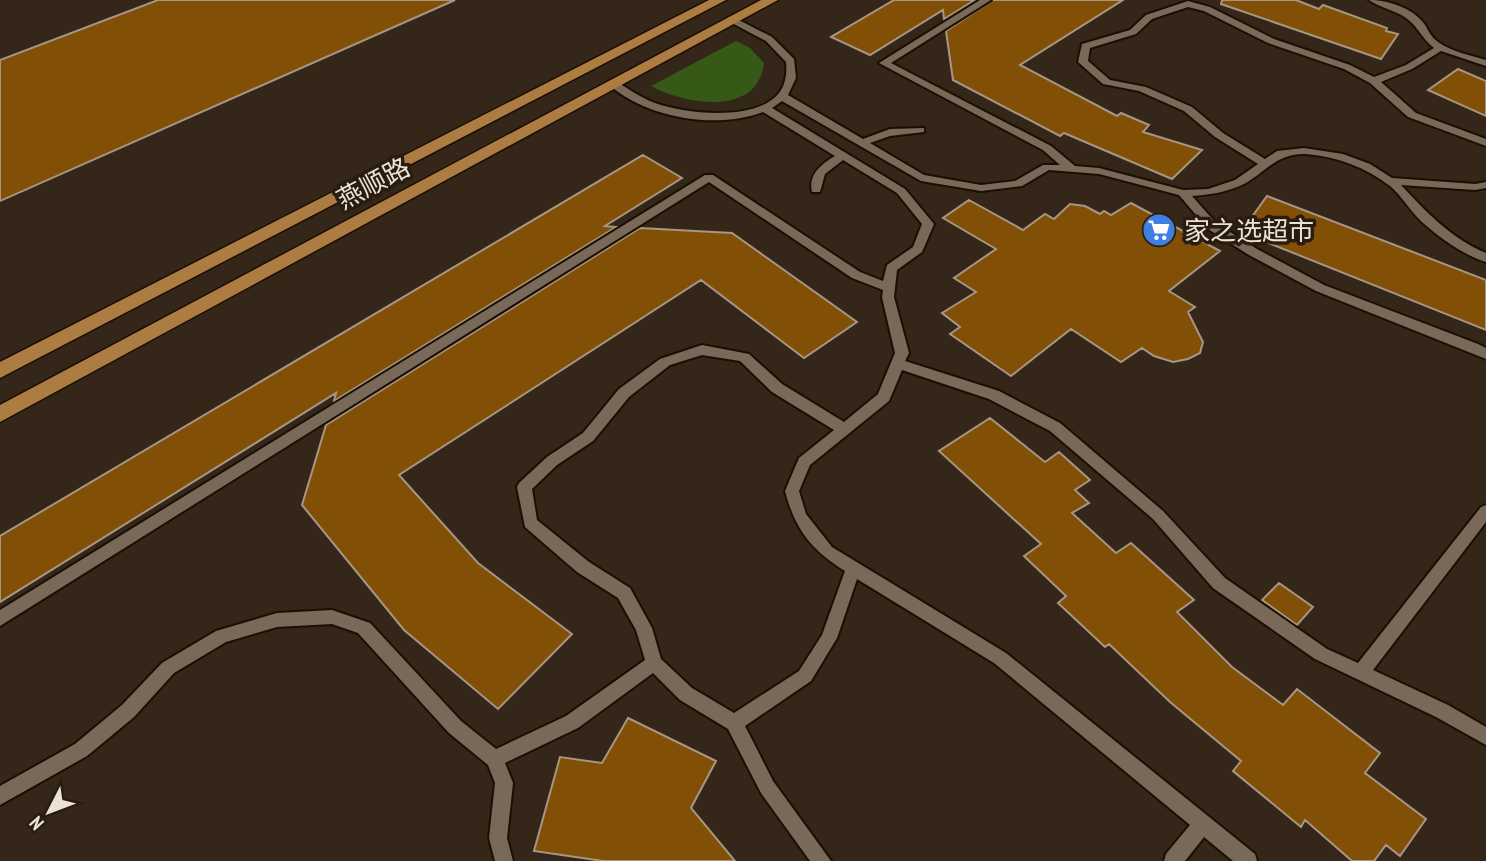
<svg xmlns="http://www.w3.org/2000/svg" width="1486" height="861" viewBox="0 0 1486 861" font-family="'PT Sans Narrow','Noto Sans SC',sans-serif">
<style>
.green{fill:#365918}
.building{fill:#814f06;stroke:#a79685;stroke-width:2}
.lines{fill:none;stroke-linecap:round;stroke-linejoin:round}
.lane-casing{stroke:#1b0f03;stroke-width:4}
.primary-casing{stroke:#1b0f03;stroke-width:3}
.lane{fill:#786958;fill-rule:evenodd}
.primary{fill:#ad7c43;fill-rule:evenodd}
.labels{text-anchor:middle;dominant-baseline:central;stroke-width:7;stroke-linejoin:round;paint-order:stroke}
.street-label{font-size:26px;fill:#ebe2d8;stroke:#2a1d0f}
.poi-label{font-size:26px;fill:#ebe2d8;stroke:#2a1d0f;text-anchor:start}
</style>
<rect width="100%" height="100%" fill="#342618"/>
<path class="green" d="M 736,41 L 750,48 L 764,63 C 758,117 686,105 651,86 Z"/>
<path class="building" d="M 158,0 L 455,0 L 0,201 L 0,60 Z
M 894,0 L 975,0 L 944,19 L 943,10 L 870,55 L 831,37 Z
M 993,0 L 1123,0 L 1020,65 L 1117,116 L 1121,113 L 1149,125 L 1143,132 L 1202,150 L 1172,179 L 1064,133 L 1060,136 L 953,80 L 946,31 Z
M 1222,0 L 1296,0 L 1319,9 L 1323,5 L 1387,28 L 1386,31 L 1398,34 L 1381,59 L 1221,4 Z
M 1458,69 L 1486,81 L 1486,116 L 1428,90 Z
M 643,155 L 682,178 L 605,226 L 616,227 L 334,401 L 336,393 L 0,602 L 0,536 Z
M 1267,196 L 1486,280 L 1486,330 L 1241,232 Z
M 969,200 L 1023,230 L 1045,214 L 1054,219 L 1070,204 L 1085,206 L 1100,214 L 1104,211 L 1111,215 L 1131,203 L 1220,251 L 1169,291 L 1195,307 L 1188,312 L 1203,342 L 1200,353 L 1188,359 L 1173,362 L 1154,356 L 1142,348 L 1121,362 L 1071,329 L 1011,376 L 950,334 L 960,327 L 942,313 L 976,292 L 954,278 L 996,249 L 943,218 Z
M 640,228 L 732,233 L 857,322 L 804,358 L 701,280 L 399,475 L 478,563 L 572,634 L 498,709 L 404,630 L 302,505 L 326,425 Z
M 990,418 L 1045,462 L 1059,452 L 1090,480 L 1075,490 L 1089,503 L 1072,513 L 1116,553 L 1131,543 L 1194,600 L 1177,612 L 1232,667 L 1283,705 L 1297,689 L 1380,753 L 1365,773 L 1426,819 L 1400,856 L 1386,845 L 1374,861 L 1352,861 L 1305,820 L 1301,827 L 1233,771 L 1241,761 L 1170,702 L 1109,644 L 1105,647 L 1058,603 L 1066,596 L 1024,556 L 1041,544 L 939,451 Z
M 1279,583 L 1313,607 L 1297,625 L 1262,600 Z
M 628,718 L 716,761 L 691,808 L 735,861 L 603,861 L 534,851 L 560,757 L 602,763 Z"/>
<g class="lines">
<defs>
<path id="lane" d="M 980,0 L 991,0 L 891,63 L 1051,146 L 1075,166 L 1099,168 L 1183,190 L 1208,189 L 1235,180 L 1258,164 L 1215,137 L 1184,111 L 1139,91 L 1103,84 L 1078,62 L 1082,44 L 1130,30 L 1146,15 L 1188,1 L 1210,7 L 1274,39 L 1350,65 L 1374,77 L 1406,65 L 1434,48 C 1422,39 1418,26 1406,18 C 1395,10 1380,8 1369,0 C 1387,0 1409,7 1421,20 C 1428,27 1429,36 1438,42 C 1452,52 1470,55 1486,60 L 1486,66 L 1441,51 L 1412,69 L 1381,82 L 1416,113 L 1486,139 L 1486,146 L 1408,117 L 1370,83 L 1344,69 L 1268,43 L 1204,11 L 1188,7 L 1152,19 L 1136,34 L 1090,48 L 1088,61 L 1110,80 L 1146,87 L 1192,107 L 1223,133 L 1265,159 L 1277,151 L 1304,148 L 1343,154 L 1370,164 L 1392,178 L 1475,184 L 1486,182 L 1486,188 L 1475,190 L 1401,185 C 1426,212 1452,239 1486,253 L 1486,262 C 1463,255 1440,238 1422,222 C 1410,211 1402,196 1390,186 C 1365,167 1336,156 1305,154 C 1277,153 1266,172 1244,184 C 1228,192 1209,195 1192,196 L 1216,223 L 1257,249 L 1324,285 L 1478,344 L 1486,348 L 1486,359 L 1316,291 L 1249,255 L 1208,229 L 1179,195 L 1099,174 L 1049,170 L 1022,186 L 981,191 L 921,181 L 782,101 L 772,108 L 905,189 L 934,224 L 922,252 L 897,270 L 894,297 L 909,353 L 905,361 L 999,391 L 1060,423 L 1163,511 L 1225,578 L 1327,649 L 1358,663 L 1481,507 L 1486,505 L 1486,522 L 1373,670 L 1448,705 L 1486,727 L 1486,745 L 1436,717 L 1315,659 L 1213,588 L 1153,519 L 1050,431 L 989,399 L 902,370 L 889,401 L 810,465 L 799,491 L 806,514 L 832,547 L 1006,653 L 1255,854 L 1257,861 L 1233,861 L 1204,837 L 1185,861 L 1164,861 L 1166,854 L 1190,825 L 994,663 L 857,579 L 837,638 L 811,681 L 745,726 L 773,781 L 831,861 L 810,861 L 761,793 L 728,729 L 680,700 L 653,673 L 578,728 L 505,763 L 513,783 L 507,838 L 513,861 L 495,861 L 489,838 L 495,783 L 488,765 L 449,733 L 358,633 L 332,624 L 277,627 L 226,642 L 174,673 L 134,717 L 87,756 L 0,805 L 0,786 L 75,744 L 122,705 L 162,663 L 216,631 L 277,613 L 332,610 L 370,623 L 461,721 L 496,749 L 566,716 L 645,660 L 636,630 L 618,598 L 577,572 L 525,527 L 517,487 L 519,483 L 547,457 L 583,433 L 619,389 L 660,359 L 702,345 L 749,354 L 782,384 L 844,422 L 878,394 L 895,353 L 882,297 L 883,290 L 852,278 L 709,182 L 0,626 L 0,610 L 705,175 L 713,175 L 860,272 L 883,281 L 887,265 L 913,247 L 922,224 L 897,193 L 843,160 L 825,174 L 820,192 L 812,192 C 808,175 821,164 835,156 L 763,112 C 716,130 646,118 608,84 L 617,82 C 629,89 641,98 655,103 C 685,114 756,122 779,93 C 786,84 787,72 786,62 L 766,41 L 730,22 L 730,18 L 733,17 L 772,37 L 794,59 L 796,78 L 788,95 L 863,139 L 890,129 L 924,128 L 924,132 L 890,136 L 870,143 L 924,175 L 981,185 L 1015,181 L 1043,165 L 1060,165 L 1043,150 L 879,63 ZM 702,355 L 740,361 L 772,392 L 834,430 L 799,458 L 785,491 C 795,529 811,550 845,571 L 822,635 L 799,671 L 734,713 L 692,688 L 661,659 L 652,628 L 630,588 L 589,562 L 537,520 L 532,489 L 557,465 L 593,441 L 629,397 L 670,365 Z"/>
<path id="primary" d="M 709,0 L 726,0 L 0,378 L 0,362 Z
M 761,0 L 778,0 L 0,422 L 0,405 Z"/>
</defs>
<use href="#lane" class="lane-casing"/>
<use href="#primary" class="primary-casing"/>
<use href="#lane" class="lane"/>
<use href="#primary" class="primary"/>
</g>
<defs>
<symbol id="supermarket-disc" viewBox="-11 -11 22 22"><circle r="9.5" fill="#3f7fe0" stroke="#2a1d0f"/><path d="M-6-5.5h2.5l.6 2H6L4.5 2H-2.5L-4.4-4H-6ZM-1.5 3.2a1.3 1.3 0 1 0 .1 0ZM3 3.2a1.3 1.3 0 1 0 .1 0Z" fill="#fff"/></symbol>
</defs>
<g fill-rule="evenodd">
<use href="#supermarket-disc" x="1140" y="211" width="38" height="38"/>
</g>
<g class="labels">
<g class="street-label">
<text transform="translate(373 183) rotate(-28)">燕顺路</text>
</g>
<g class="poi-label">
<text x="1184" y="230">家之选超市</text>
</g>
</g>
<g transform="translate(49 812) rotate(228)" stroke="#2a1d0f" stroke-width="5" paint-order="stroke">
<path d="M0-5L12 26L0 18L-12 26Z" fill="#ebe2d8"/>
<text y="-10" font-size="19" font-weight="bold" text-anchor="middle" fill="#ebe2d8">N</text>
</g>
</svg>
